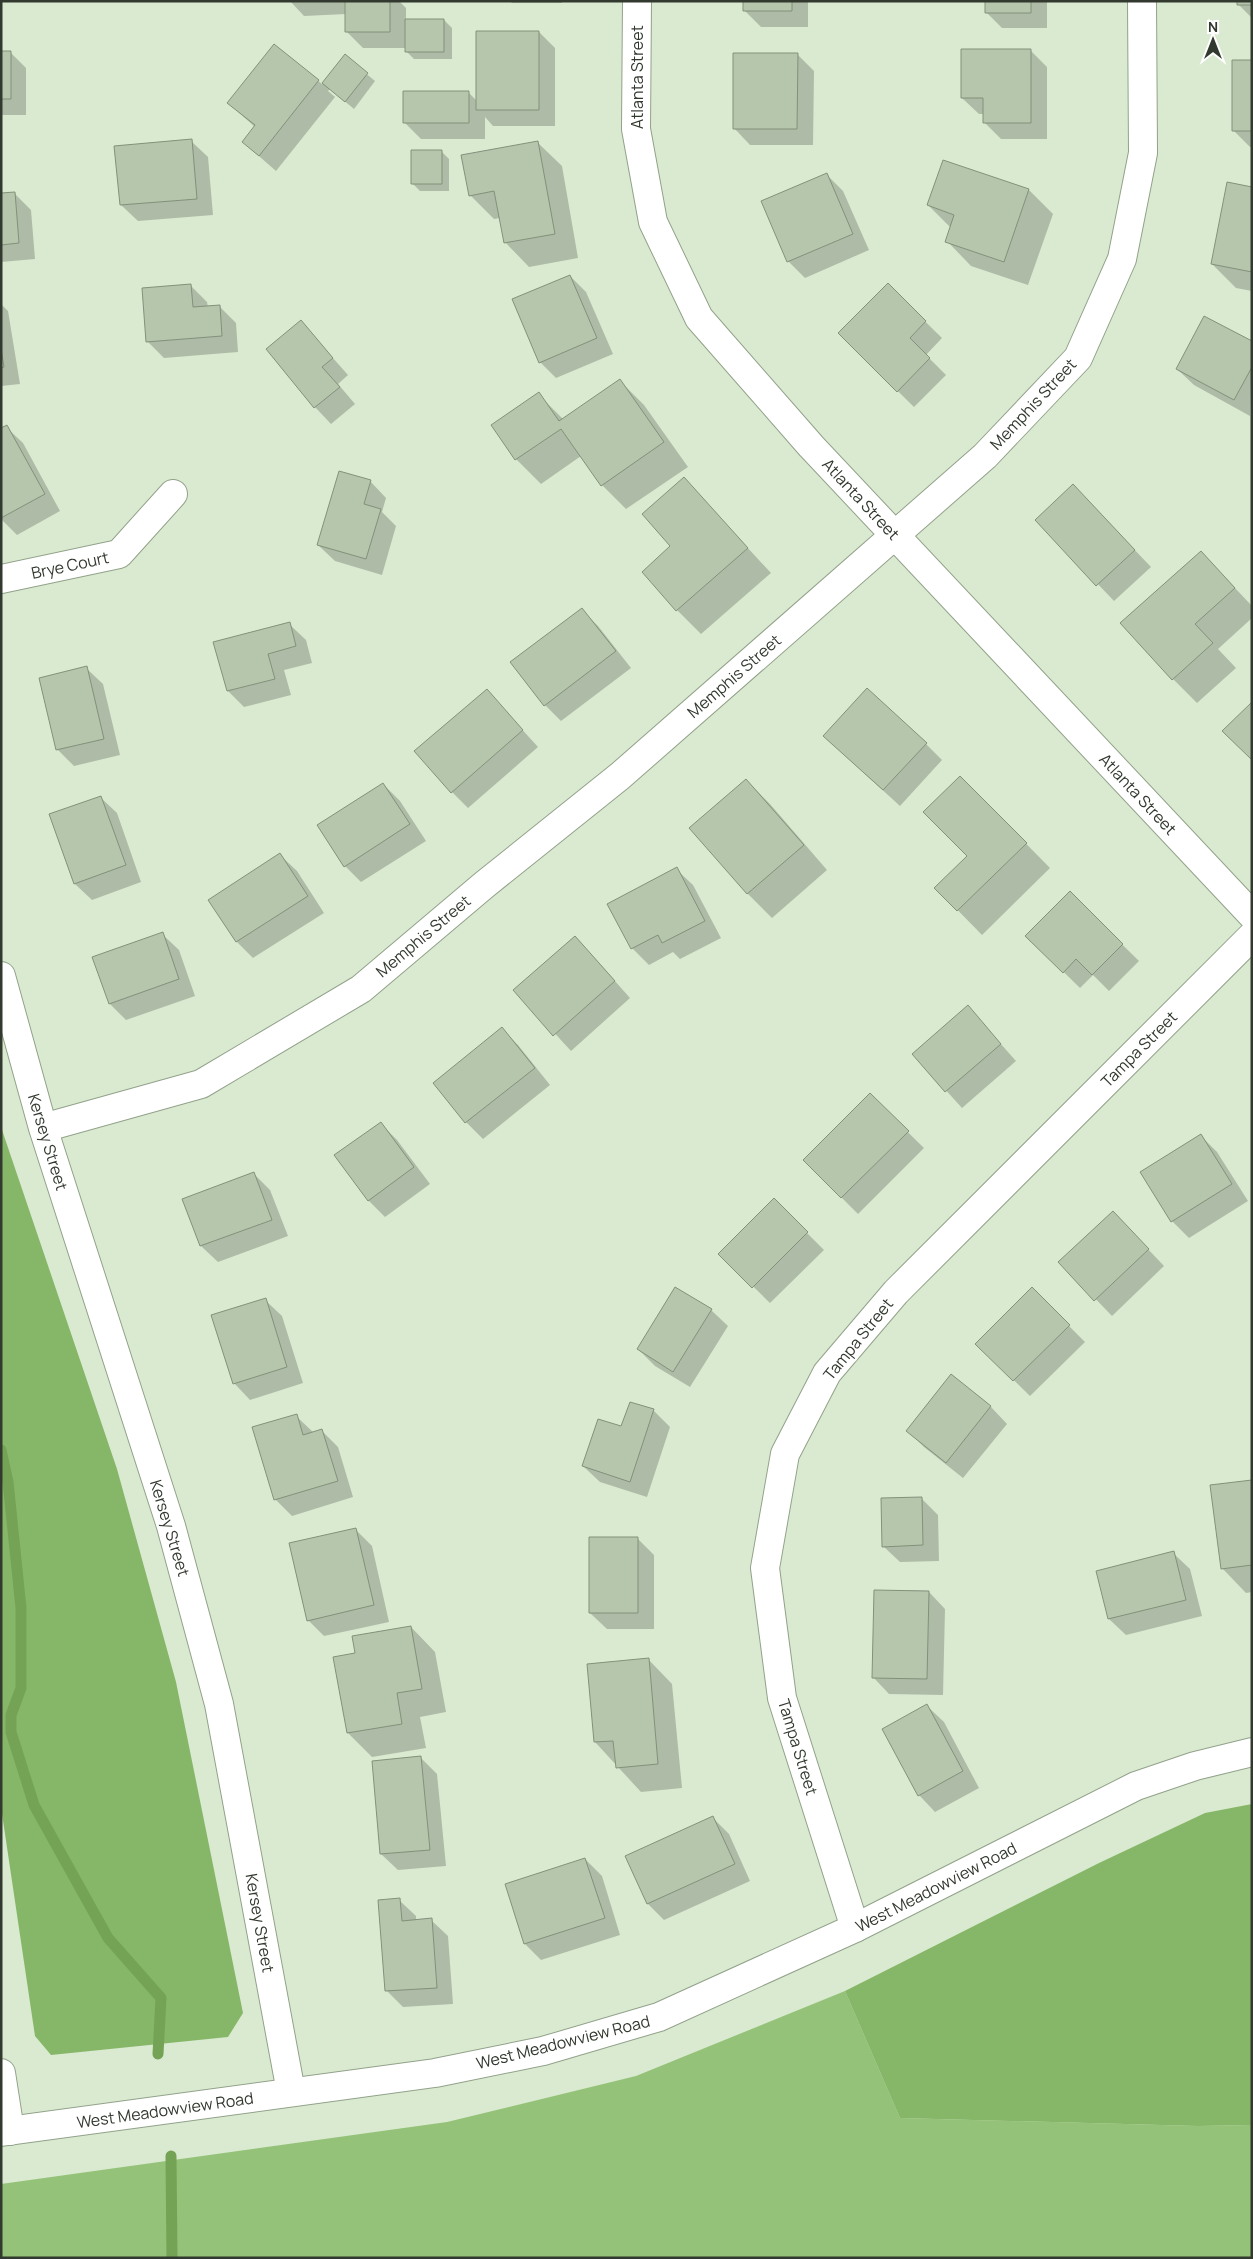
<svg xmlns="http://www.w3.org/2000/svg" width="1253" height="2259" viewBox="0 0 1253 2259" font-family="Manrope,sans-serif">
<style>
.green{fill:#94c278}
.forest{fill:#86b768}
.shadow{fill:#0003}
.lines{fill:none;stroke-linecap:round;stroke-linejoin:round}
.stream{stroke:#74a355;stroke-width:11}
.building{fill:#b6c6ad;stroke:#82927a}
.minor-casing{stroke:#92a28a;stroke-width:30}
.tertiary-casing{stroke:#92a28a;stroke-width:30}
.minor{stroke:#fff;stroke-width:28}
.tertiary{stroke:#fff;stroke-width:28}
.labels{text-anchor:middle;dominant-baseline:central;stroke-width:4.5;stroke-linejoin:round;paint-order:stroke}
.street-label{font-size:16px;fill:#32392f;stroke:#fff}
</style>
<rect width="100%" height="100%" fill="#daead1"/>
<path class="green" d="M 845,1991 L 900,2118 L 1198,2126 L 1252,2125 L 1252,2258 L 1,2258 L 1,2184 L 447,2122 L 636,2076 Z"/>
<path class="forest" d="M 1,1127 L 117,1469 L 176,1682 L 243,2013 L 228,2037 L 51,2055 L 35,2036 L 1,1807 Z
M 1252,1804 L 1252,2125 L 1198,2126 L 900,2118 L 845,1991 L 1099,1863 L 1205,1813 Z"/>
<path class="shadow" d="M 290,1 L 399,1 L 406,8 L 406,20 L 444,20 L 452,28 L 452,59 L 414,59 L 406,51 L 406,48 L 363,48 L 346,31 L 346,14 L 304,16 Z
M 510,1 L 562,1 L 562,3 L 512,3 Z
M 744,1 L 808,1 L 808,27 L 761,27 L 744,10 Z
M 986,1 L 1047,1 L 1047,28 L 1002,28 L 986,12 Z
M 1252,1 L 1252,18 L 1238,4 Z
M 539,32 L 555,48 L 555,126 L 493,126 L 485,117 L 485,139 L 421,139 L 404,122 L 469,93 L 477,101 Z
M 274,46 L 322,84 L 345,56 L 375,81 L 354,109 L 330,89 L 328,91 L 335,97 L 276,171 L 243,142 L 255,127 L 228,103 Z
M 1030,50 L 1047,67 L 1047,139 L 1001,139 L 984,122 L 984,114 L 979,114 L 962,98 Z
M 1,52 L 10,52 L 26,68 L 26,115 L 1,115 Z
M 797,54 L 814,71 L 813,145 L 750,145 L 734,128 Z
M 1252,61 L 1252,147 L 1250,147 L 1233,130 Z
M 191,141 L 208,157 L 213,215 L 138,221 L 121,205 Z
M 537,142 L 562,166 L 578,258 L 529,267 L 505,242 L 500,218 L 494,219 L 470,195 Z
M 441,151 L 449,159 L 449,191 L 420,191 L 412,183 Z
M 943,162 L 1029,190 L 1053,214 L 1028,285 L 971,266 L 947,241 L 951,228 L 928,205 Z
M 827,175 L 843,191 L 869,250 L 805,278 L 788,261 Z
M 1252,189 L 1252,291 L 1236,288 L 1212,264 Z
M 14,193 L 31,210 L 35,259 L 1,262 L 1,194 Z
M 570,276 L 586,292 L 613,354 L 556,378 L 540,362 Z
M 888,285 L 942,338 L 926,355 L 946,375 L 914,407 L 839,333 Z
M 191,286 L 207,302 L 208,307 L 219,306 L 236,323 L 238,352 L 164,358 L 147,341 Z
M 1,304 L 8,311 L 20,384 L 1,386 Z
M 301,322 L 348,375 L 338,384 L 355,404 L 331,424 L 315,407 Z
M 1252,343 L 1250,416 L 1194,385 L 1177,369 Z
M 620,381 L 644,405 L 688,467 L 626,509 L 602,485 L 581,456 L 541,484 L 516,459 L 493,425 L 538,394 L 564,420 Z
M 6,427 L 23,443 L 60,511 L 17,535 L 1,519 L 1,429 Z
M 684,479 L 771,573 L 701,634 L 677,610 L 672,546 Z
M 370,481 L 386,498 L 382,512 L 396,526 L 382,575 L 335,561 L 318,545 Z
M 1089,502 L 1151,567 L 1114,601 L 1037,520 Z
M 1201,552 L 1252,606 L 1252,618 L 1218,649 L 1236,668 L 1197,703 L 1173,679 Z
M 581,609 L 598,626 L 631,668 L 561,721 L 545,705 Z
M 289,624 L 306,640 L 312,663 L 284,670 L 291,695 L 244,707 L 228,691 Z
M 86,668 L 103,684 L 120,755 L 74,766 L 57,749 Z
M 487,691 L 538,747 L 468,808 L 452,792 Z
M 926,744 L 942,760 L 900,806 L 841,752 Z
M 960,777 L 1050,868 L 982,935 L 936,888 L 969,856 Z
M 746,780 L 770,804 L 827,870 L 772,918 L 748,894 L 691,828 Z
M 383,784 L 400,801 L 426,841 L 361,882 L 345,866 Z
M 100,797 L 117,813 L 141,882 L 92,900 L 75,884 Z
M 280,855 L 297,871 L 324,913 L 253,958 L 237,942 L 210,900 Z
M 676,869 L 693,885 L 721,938 L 680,959 L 673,952 L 649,965 L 632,948 L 609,904 Z
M 1070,893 L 1139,961 L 1109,991 L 1093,975 L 1080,988 L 1027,936 Z
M 162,934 L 179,950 L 195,996 L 126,1020 L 110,1004 Z
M 591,954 L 630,998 L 571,1051 L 515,990 Z
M 968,1007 L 1016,1061 L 962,1108 L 913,1054 Z
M 502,1029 L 518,1045 L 550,1085 L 483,1139 L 466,1122 L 434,1083 Z
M 870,1095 L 924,1148 L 858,1214 L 804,1160 Z
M 381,1124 L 397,1140 L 430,1184 L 385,1217 L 369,1201 L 336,1156 Z
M 1201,1136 L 1217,1152 L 1248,1201 L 1189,1238 L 1172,1221 L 1141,1172 Z
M 254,1174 L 270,1190 L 288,1236 L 218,1262 L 201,1246 L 184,1200 Z
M 774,1200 L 824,1250 L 770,1303 L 720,1254 Z
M 1129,1229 L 1164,1266 L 1112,1316 L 1060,1262 Z
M 1032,1289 L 1085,1342 L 1030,1396 L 977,1344 Z
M 265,1300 L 282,1316 L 303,1383 L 250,1400 L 234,1383 Z
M 711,1310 L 728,1326 L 690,1387 L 655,1366 L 638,1349 Z
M 952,1376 L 991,1407 L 1007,1424 L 963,1478 L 924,1447 L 908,1431 Z
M 631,1403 L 654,1411 L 670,1427 L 647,1497 L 600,1482 L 583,1466 L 622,1428 Z
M 296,1416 L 313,1432 L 322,1431 L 338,1447 L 353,1497 L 292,1516 L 275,1499 Z
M 1252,1481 L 1252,1592 L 1246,1593 L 1222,1568 Z
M 921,1498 L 938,1515 L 939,1561 L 900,1562 L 883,1546 Z
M 355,1529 L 372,1546 L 389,1622 L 324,1636 L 308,1620 Z
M 637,1538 L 654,1555 L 654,1629 L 607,1629 L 590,1613 Z
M 1173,1553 L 1190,1569 L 1202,1616 L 1126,1635 L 1109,1619 L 1097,1572 Z
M 929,1592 L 945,1609 L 943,1695 L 889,1694 L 873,1677 Z
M 411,1627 L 435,1652 L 446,1712 L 420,1717 L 426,1748 L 372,1757 L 348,1733 L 357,1654 Z
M 648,1659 L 672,1684 L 682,1788 L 641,1792 L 595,1742 Z
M 927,1706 L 944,1722 L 979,1788 L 935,1812 L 919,1795 Z
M 421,1758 L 437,1774 L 446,1866 L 398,1870 L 381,1854 Z
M 712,1817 L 729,1834 L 750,1881 L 664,1920 L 648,1904 L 627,1857 Z
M 585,1859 L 602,1876 L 620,1935 L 541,1960 L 525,1944 L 506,1885 Z
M 399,1900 L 416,1916 L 416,1921 L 431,1920 L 448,1936 L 453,2004 L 403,2007 L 387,1991 Z"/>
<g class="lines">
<path class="stream" d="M 1,1450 L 8,1482 L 21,1608 L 21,1688 L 11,1715 L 11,1732 L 34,1805 L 108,1938 L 161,1998 L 158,2054
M 171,2156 L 172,2258"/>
</g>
<path class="building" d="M 345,1 L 390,1 L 390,32 L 345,32 Z
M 743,1 L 792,1 L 792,11 L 743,11 Z
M 985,1 L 1031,1 L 1031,13 L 985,13 Z
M 1237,1 L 1252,1 L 1252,5 L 1237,5 Z
M 405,19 L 444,19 L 444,52 L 405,52 Z
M 476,31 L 539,31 L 539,110 L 476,110 Z
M 274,44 L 319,80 L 259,156 L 242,142 L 255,125 L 227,103 Z
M 961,49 L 1031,49 L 1031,123 L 983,123 L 983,98 L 961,98 Z
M 1,51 L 11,51 L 11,99 L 1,99 Z
M 733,53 L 798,53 L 797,129 L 733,129 Z
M 345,54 L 368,73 L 345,102 L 322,83 Z
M 1232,60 L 1252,60 L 1252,131 L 1232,131 Z
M 403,91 L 469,91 L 469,123 L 403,123 Z
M 192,139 L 197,199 L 120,205 L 114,146 Z
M 538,141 L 555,234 L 504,243 L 494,191 L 469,196 L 461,155 Z
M 411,150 L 442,150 L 442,184 L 411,184 Z
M 943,160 L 1029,189 L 1004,262 L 945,242 L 954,215 L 927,205 Z
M 827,173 L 853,234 L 787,262 L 761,201 Z
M 1227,182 L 1252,187 L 1252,272 L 1211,264 Z
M 15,192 L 19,243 L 1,245 L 1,193 Z
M 570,275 L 597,338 L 539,363 L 512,299 Z
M 888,283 L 926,321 L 910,338 L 930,358 L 897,392 L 838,333 Z
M 191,284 L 193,307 L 220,305 L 222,336 L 146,342 L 142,288 Z
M 1204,316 L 1252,341 L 1252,367 L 1234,400 L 1176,369 Z
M 301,320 L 333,358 L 322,367 L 340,387 L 314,408 L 266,349 Z
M 1,349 L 4,367 L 1,368 Z
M 620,379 L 664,442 L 601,486 L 561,429 L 515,460 L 491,425 L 539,392 L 559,421 Z
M 7,425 L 45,494 L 1,518 L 1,428 Z
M 339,471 L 371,480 L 364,504 L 381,509 L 366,559 L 317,545 Z
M 684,477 L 748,548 L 676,611 L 642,572 L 670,546 L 642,514 Z
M 1073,484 L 1135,550 L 1096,586 L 1035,520 Z
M 1201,551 L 1235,588 L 1195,624 L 1213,643 L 1172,680 L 1120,623 Z
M 582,608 L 616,651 L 544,706 L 510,662 Z
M 290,622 L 296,646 L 268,654 L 275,679 L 227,691 L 213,642 Z
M 87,666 L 104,739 L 56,750 L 39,678 Z
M 867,688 L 927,743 L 883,790 L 823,736 Z
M 487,689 L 523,730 L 451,793 L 414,751 Z
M 1252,702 L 1252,760 L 1222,731 Z
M 960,776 L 1027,843 L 957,911 L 934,888 L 967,856 L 923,812 Z
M 746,779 L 804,845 L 747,894 L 689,828 Z
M 383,783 L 410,824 L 344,867 L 317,825 Z
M 101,796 L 126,865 L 74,884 L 49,814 Z
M 280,853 L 308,896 L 236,942 L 208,900 Z
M 677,867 L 705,921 L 662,943 L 658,935 L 631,949 L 607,904 Z
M 1070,891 L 1123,944 L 1092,975 L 1076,959 L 1063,973 L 1025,936 Z
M 163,932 L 179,979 L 109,1004 L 92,957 Z
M 575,936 L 615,981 L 553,1036 L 513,990 Z
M 968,1005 L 1001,1044 L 945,1092 L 912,1054 Z
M 502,1027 L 535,1068 L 465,1123 L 433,1083 Z
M 870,1093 L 909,1131 L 841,1198 L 803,1160 Z
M 381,1122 L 414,1167 L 368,1201 L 334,1155 Z
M 1201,1134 L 1232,1184 L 1171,1222 L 1140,1172 Z
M 254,1172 L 272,1220 L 200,1246 L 182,1199 Z
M 774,1198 L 808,1232 L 752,1288 L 718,1254 Z
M 1113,1211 L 1149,1249 L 1094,1301 L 1058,1262 Z
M 675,1287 L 712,1309 L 673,1372 L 637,1349 Z
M 1032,1287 L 1070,1325 L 1013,1381 L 975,1344 Z
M 266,1298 L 287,1367 L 233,1384 L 211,1315 Z
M 951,1374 L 991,1406 L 946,1463 L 906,1431 Z
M 630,1402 L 654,1409 L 630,1482 L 582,1466 L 598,1419 L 621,1426 Z
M 297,1414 L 303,1435 L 322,1429 L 338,1481 L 274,1500 L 252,1427 Z
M 1252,1480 L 1252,1565 L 1221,1569 L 1210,1485 Z
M 922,1497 L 923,1545 L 882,1547 L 881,1498 Z
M 356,1528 L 374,1605 L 307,1621 L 289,1543 Z
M 589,1537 L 638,1537 L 638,1613 L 589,1613 Z
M 1174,1551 L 1186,1600 L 1108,1619 L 1096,1571 Z
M 874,1590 L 929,1591 L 927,1679 L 872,1678 Z
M 411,1626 L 422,1689 L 397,1693 L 402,1724 L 347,1733 L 333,1657 L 355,1653 L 352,1636 Z
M 649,1658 L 658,1764 L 616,1768 L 613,1741 L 594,1742 L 587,1664 Z
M 927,1704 L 963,1771 L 918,1796 L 882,1729 Z
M 421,1756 L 430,1850 L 380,1854 L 372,1761 Z
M 713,1816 L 735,1864 L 647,1904 L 625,1856 Z
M 585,1858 L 605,1918 L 524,1944 L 505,1884 Z
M 400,1898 L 402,1921 L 432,1918 L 437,1988 L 385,1991 L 378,1900 Z"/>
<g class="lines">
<defs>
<path id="minor" d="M 637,1 L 636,129 L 653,222 L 699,318 L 811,446 L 1252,915
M 1,579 L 119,554 L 173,494
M 1,976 L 43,1128 L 171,1526 L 219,1704 L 291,2092
M 43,1128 L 201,1084 L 361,989 L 484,885 L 620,776 L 985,456 L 1078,358 L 1122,259 L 1143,153 L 1142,1
M 855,1928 L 782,1698 L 765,1568 L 785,1454 L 827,1373 L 896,1292 L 1252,936
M 1,2073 L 10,2131"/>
<path id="tertiary" d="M 1,2132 L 435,2073 L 543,2051 L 659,2017 L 855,1928 L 1136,1786 L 1195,1766 L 1252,1752"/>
</defs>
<use href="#minor" class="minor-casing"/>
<use href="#tertiary" class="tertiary-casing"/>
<use href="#minor" class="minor"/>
<use href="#tertiary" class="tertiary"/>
</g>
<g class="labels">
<g class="street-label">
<text transform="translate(637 77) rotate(-90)">Atlanta Street</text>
<text transform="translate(1033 404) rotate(-47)">Memphis Street</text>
<text transform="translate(861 499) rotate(47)">Atlanta Street</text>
<text transform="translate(70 565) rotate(-12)">Brye Court</text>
<text transform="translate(734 676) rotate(-41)">Memphis Street</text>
<text transform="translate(1138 794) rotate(47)">Atlanta Street</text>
<text transform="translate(423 936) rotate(-40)">Memphis Street</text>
<text transform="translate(1139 1049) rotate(-45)">Tampa Street</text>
<text transform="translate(48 1142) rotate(73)">Kersey Street</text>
<text transform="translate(858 1339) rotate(-51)">Tampa Street</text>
<text transform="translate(170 1528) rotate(73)">Kersey Street</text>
<text transform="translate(798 1747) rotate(73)">Tampa Street</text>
<text transform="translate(936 1887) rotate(-27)">West Meadowview Road</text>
<text transform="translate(260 1923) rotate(80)">Kersey Street</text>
<text transform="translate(563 2042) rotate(-14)">West Meadowview Road</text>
<text transform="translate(165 2110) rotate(-8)">West Meadowview Road</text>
</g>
</g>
<rect width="1253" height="2259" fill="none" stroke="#32392f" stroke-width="5"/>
<g transform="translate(1213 40)" stroke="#ffffff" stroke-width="4" paint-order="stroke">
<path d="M0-4L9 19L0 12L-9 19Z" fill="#32392f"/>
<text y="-8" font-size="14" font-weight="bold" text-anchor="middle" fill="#32392f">N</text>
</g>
</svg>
